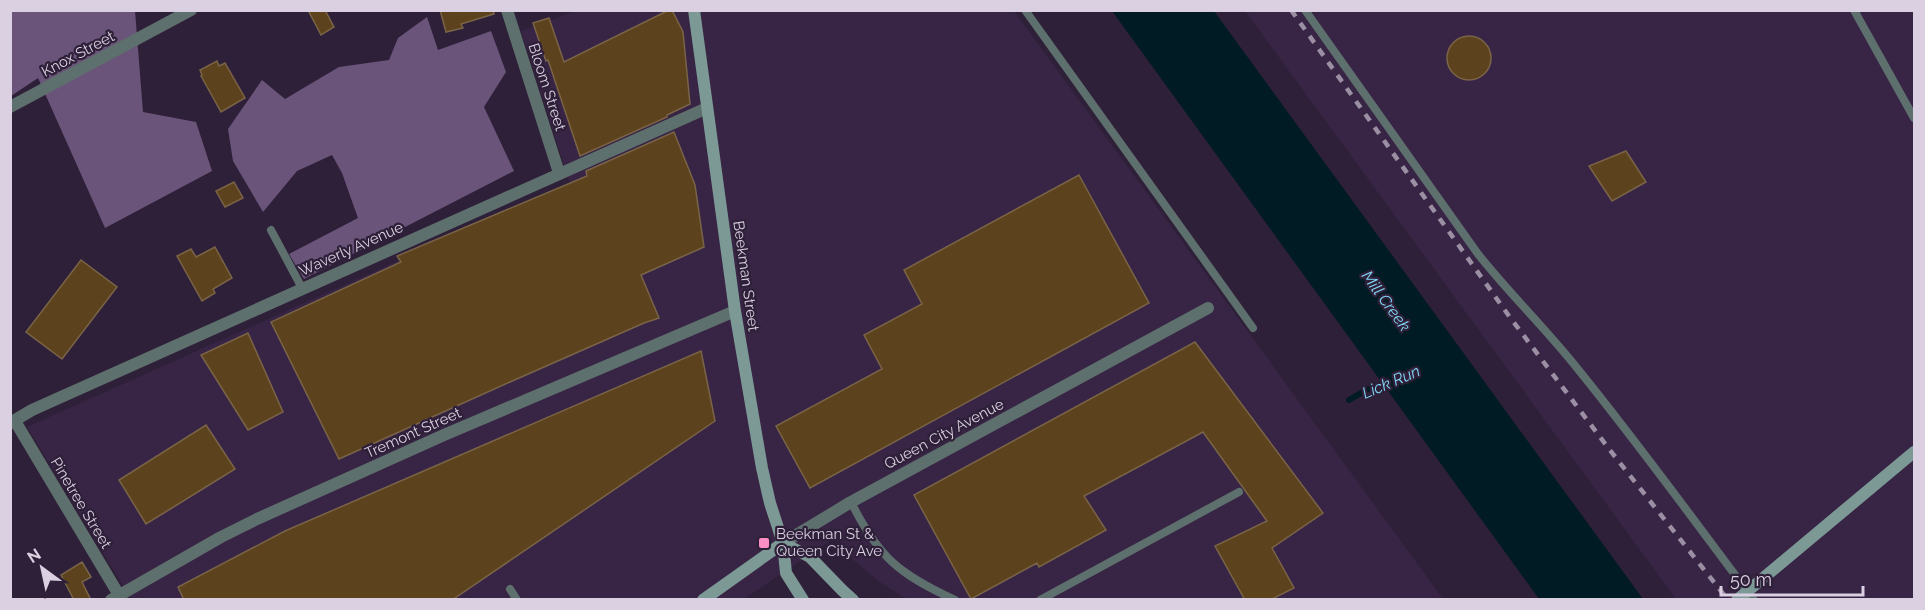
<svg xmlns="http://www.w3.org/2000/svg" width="1925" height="610" viewBox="0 0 1925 610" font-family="Raleway,sans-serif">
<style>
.built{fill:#382545}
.forest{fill:#6a547a}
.water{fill:#001b24}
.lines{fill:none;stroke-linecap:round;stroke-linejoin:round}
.stream{stroke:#001b24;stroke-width:6}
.building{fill:#5d431d;stroke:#7a6448;stroke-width:1.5}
.lane{stroke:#5e706d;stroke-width:8}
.street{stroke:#5e706d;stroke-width:12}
.secondary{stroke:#7c9995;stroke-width:12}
.rail{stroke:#9b8fa3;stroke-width:4.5;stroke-dasharray:8 8;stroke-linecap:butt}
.secondary-bridge{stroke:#7c9995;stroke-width:12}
.poi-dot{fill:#fa8fc6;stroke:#2f2039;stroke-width:2}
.labels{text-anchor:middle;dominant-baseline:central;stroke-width:4.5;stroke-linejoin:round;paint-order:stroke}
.street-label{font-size:15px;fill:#dad0e1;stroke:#2f2039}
.poi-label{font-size:15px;fill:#dad0e1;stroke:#2f2039;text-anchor:start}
.water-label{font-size:16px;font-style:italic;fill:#80d7f6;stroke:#2f2039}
</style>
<rect width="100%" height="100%" fill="#2f2039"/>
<path class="built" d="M 578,10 L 1014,11 L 1443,599 L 906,599 L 880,582 L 853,560 L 836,537 L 744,599 L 131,599 L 27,427 L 570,184 L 521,31 Z
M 1245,11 L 1914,11 L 1914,599 L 1676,599 Z"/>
<path class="forest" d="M 11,11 L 135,11 L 143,112 L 196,122 L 212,171 L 105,228 L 38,78 L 11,96 Z
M 427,17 L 438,50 L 491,31 L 506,72 L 484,107 L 514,171 L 304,279 L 289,254 L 358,218 L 342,173 L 332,155 L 297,171 L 263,212 L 233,161 L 228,129 L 262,80 L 285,99 L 339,67 L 389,60 L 398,38 Z"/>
<path class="water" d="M 1112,11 L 1214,11 L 1643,599 L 1539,599 Z"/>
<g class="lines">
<path class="stream" d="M 1349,400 L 1366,390 L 1389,381"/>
</g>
<path class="building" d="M 308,10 L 325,10 L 334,27 L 321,35 Z
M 440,10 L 493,10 L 494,14 L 461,24 L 463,28 L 446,32 Z
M 669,10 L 672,10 L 683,32 L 690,104 L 667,115 L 667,117 L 580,156 L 548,60 L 546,61 L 533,23 L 549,18 L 564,62 Z
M1447 58a22 22 0 1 1 44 0a22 22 0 1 1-44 0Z
M 217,61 L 219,66 L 225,63 L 245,98 L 221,112 L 201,76 L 202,75 L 200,70 Z
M 674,132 L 695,185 L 704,247 L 641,275 L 659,318 L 644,323 L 510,382 L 339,459 L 271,322 L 401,262 L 397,256 L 587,176 L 586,171 Z
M 1626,151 L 1646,182 L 1612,201 L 1589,166 Z
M 1079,175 L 1149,303 L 810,488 L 776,426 L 882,369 L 864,335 L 922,304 L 904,270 Z
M 234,182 L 243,198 L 225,207 L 216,191 Z
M 215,247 L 232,278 L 213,289 L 215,293 L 202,301 L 177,256 L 191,249 L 196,257 Z
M 81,260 L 117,287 L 62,359 L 26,332 Z
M 248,333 L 283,412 L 248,430 L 201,355 Z
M 1195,342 L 1323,513 L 1272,548 L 1294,588 L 1270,600 L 1245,600 L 1215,546 L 1267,521 L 1203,432 L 1084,496 L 1106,530 L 1039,567 L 1037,563 L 971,599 L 914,495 Z
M 701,351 L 715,421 L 452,600 L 184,600 L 178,587 L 285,531 Z
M 206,425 L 235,469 L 146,524 L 119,480 Z
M 82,562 L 91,577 L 82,582 L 91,600 L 74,600 L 61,575 Z"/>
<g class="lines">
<path class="lane" d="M 1025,10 L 1253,328
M 1305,10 L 1478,254 C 1509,293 1545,328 1577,368 C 1638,443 1695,522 1754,600
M 1854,10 L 1914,118
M 271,230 L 302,288
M 851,502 C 879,558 899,574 955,600
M 510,589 L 517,600
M 1040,600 L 1239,492"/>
<path class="street" d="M 507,10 L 559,173
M 10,107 L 191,10
M 15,421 L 122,600
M 10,423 L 32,410 L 707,108
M 783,543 L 851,502 L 1208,308
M 111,600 L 221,537 L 257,519 L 444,435 L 735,311"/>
<path class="secondary" d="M 694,10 L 735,311 L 762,468 L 770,503 L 783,543 L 786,573 L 803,600
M 783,543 L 810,557 L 842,590 L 853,600
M 703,600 L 783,543"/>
<path class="rail" d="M 1291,10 L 1509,316 L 1609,449 L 1728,600"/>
<path class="secondary-bridge" d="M 1737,600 L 1914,452"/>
</g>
<rect class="poi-dot" x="758" y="537" width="12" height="12" rx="3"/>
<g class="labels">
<g class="street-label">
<text transform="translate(78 54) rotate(-28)">Knox Street</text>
<text transform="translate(547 87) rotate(72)">Bloom Street</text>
<text transform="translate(351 249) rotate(-24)">Waverly Avenue</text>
<text transform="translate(746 276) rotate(82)">Beekman Street</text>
<text transform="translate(413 433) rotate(-24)">Tremont Street</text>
<text transform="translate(944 434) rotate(-28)">Queen City Avenue</text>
<text transform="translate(81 503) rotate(59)">Pinetree Street</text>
</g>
<g class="poi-label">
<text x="776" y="534">Beekman St &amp;<tspan x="776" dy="17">Queen City Ave</tspan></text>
</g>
<g class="water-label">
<text transform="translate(1386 301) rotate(54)">Mill Creek</text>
<text transform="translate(1391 382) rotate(-23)">Lick Run</text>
</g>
</g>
<rect width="1925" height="610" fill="none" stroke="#dad0e1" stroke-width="24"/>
<g transform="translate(42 568) rotate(327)" stroke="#2f2039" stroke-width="4.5" paint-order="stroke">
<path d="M0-4.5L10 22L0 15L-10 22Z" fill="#dad0e1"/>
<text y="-9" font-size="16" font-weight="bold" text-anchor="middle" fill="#dad0e1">N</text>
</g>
<path d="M1721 586v9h142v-9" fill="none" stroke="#dad0e1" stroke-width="3"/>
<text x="1730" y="586" font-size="18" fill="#dad0e1" stroke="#2f2039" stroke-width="4.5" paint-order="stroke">50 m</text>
</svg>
